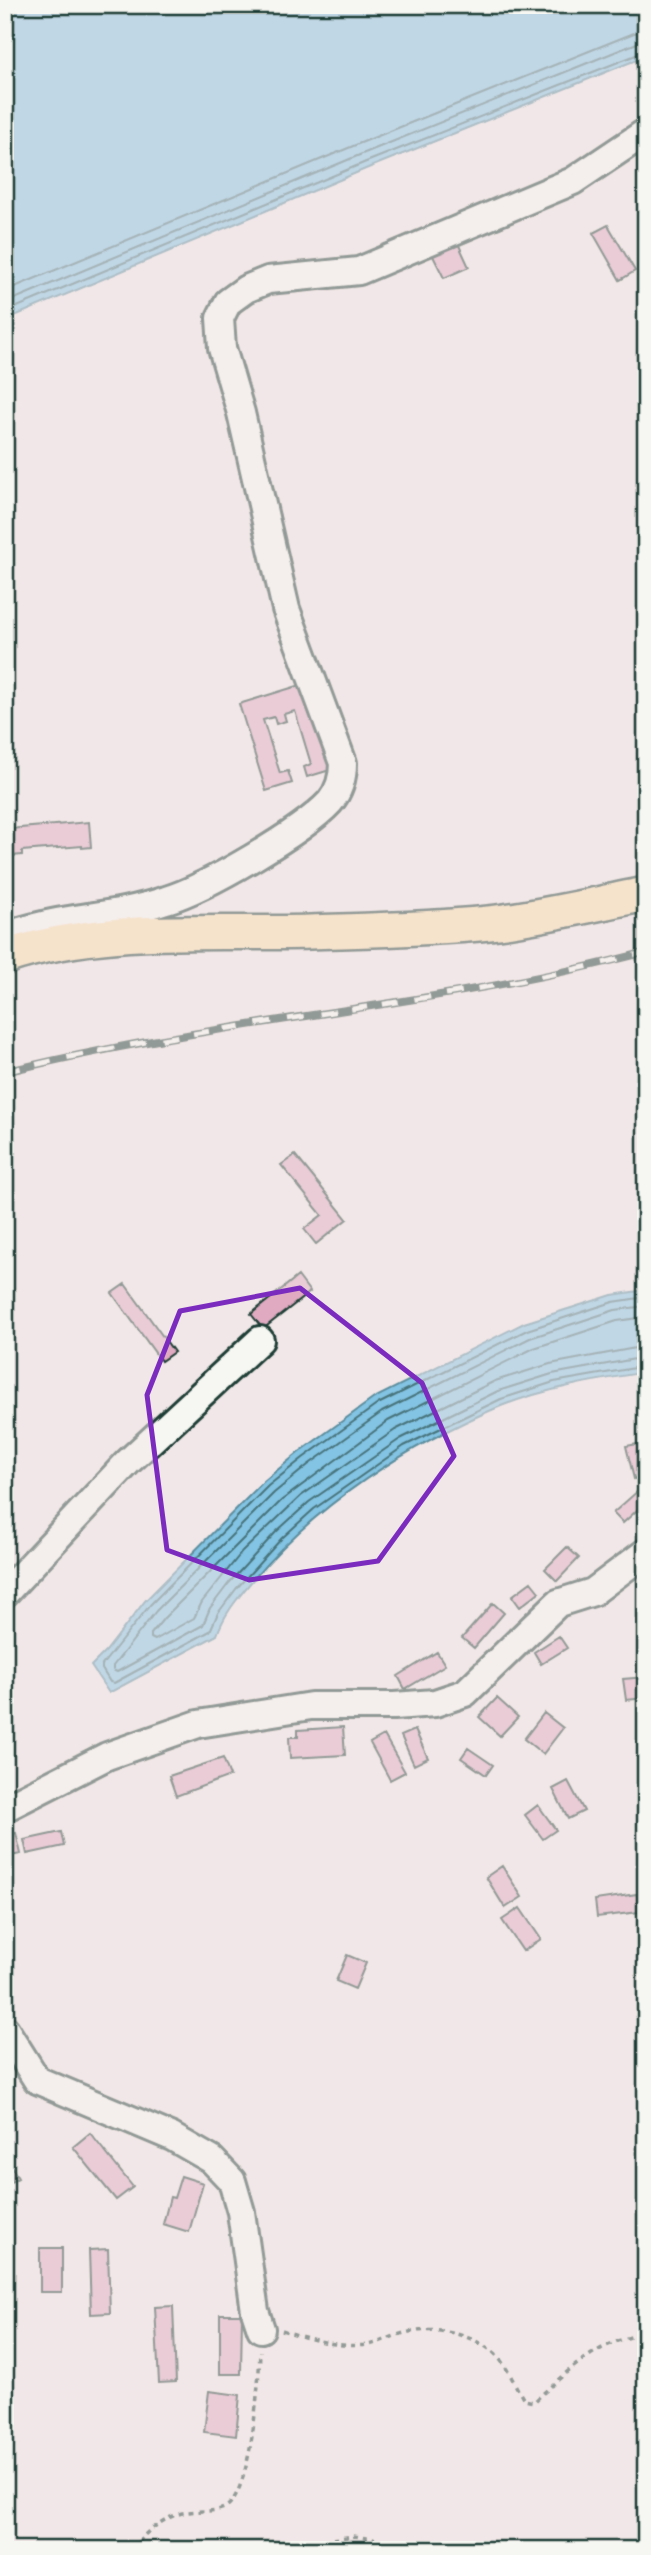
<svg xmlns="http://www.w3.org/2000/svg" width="651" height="2555" viewBox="0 0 651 2555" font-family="Caveat,sans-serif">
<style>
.water{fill:#83c3e3;stroke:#5b8d9d;stroke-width:2}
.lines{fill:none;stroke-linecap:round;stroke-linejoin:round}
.shore{stroke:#47737a;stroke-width:2}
.building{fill:#e0aac1;stroke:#1f3d34;stroke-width:2}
.minor-casing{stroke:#1f3d34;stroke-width:32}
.major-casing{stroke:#1f3d34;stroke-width:38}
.path{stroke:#1f3d34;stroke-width:3.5;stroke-dasharray:5 5;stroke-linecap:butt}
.minor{stroke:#f6f6f2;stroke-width:26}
.major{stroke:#faddab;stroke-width:33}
.rail-casing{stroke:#1f3d34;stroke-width:8}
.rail{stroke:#f6f6f2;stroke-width:5;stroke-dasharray:16;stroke-linecap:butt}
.marked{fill:none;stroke:#7b2cbf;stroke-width:5;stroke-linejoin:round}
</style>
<rect width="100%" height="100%" fill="#f2e7e8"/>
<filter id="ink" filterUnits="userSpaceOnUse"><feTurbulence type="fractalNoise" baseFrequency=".0143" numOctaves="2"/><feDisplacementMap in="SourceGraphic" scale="14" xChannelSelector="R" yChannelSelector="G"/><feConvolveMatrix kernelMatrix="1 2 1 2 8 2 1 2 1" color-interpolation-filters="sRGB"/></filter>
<g filter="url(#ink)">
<path class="water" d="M 5,5 L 646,5 L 646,56 L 368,168 L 5,320 Z
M 646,1290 L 646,1372 C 597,1380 547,1388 501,1406 C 408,1445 316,1504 251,1582 C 237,1599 224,1614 217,1635 L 109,1693 L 91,1666 L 106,1651 L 145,1601 L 264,1481 L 298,1453 L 374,1398 L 524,1323 L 612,1295 Z"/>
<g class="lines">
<path class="shore" d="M 5,291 L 358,144 L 634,33 L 646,31
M 5,303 L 362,154 L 637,43 L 646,42
M 5,312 L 366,162 L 646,51
M 646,1297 L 613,1302 L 527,1330 L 378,1404 L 303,1458 L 268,1486 L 150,1605 L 102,1665 L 102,1669 L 110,1682 L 114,1683 L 210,1631 L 218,1613 L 236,1589 L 282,1538 L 314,1509 L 404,1446 L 501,1399 L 554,1382 L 646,1366
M 646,1306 L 615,1310 L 530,1338 L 382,1412 L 308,1465 L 274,1493 L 156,1611 L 113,1666 L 113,1670 L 117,1672 L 203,1625 L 210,1608 L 229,1583 L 276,1532 L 309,1502 L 400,1439 L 498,1391 L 552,1374 L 646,1357
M 646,1317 L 617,1321 L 534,1348 L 388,1421 L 282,1500 L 164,1618 L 151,1634 L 151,1638 L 155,1640 L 194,1618 L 202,1602 L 242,1552 L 301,1496 L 395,1430 L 495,1381 L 550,1364 L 646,1346"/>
</g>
<path class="building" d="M 608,225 L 635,271 L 620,280 L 593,233 Z
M 457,241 L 469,267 L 444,278 L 431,252 Z
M 304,684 L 330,770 L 307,777 L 304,767 L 311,764 L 295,711 L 284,714 L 286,721 L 276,724 L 274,717 L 263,720 L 280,773 L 288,771 L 292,783 L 266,791 L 239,704 Z
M 89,822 L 91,847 L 82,848 L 82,846 L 22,851 L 22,855 L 12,856 L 9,829 Z
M 295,1155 L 347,1219 L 316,1244 L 304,1229 L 322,1215 L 281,1165 Z
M 298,1276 L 310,1292 L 263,1329 L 251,1314 Z
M 125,1284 L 174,1352 L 161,1361 L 112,1293 Z
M 638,1444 L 646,1476 L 634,1479 L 626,1446 Z
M 640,1489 L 646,1495 L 646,1502 L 623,1523 L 613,1513 Z
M 567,1547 L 579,1558 L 557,1581 L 545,1569 Z
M 531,1582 L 539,1592 L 520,1607 L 512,1596 Z
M 493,1603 L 504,1613 L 474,1648 L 462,1638 Z
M 559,1636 L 567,1648 L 541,1664 L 534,1652 Z
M 437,1652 L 445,1665 L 405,1689 L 398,1676 Z
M 646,1677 L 646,1698 L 626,1700 L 623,1679 Z
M 497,1698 L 518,1717 L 500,1736 L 479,1717 Z
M 544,1713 L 563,1728 L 543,1754 L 524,1739 Z
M 343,1727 L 345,1755 L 290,1758 L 289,1737 L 298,1737 L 298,1730 Z
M 415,1730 L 428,1758 L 414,1765 L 401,1736 Z
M 384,1735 L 405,1772 L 390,1780 L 370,1743 Z
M 468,1748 L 493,1765 L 486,1775 L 461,1758 Z
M 223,1758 L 230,1776 L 176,1796 L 169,1776 Z
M 568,1781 L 584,1811 L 568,1819 L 553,1789 Z
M 538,1805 L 556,1830 L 543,1839 L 525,1815 Z
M 61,1832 L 64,1846 L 27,1854 L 24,1840 Z
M 16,1833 L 21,1854 L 5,1857 L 5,1835 Z
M 502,1866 L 522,1897 L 505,1908 L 486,1877 Z
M 637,1894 L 639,1912 L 597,1917 L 595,1900 Z
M 520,1908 L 541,1939 L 523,1951 L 502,1920 Z
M 347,1955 L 366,1963 L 355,1989 L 336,1981 Z
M 90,2133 L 133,2187 L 116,2200 L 73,2147 Z
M 5,2155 L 18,2178 L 5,2185 Z
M 181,2176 L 203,2183 L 189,2232 L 163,2224 L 170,2197 L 174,2198 Z
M 40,2248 L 62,2248 L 62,2292 L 40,2292 Z
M 108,2249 L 110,2313 L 91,2314 L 89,2250 Z
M 173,2306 L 176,2382 L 159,2383 L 155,2307 Z
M 220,2314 L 242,2314 L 241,2374 L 220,2374 Z
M 209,2391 L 240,2395 L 236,2436 L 204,2432 Z"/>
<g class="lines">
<defs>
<path id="minor" d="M 5,935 C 21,931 36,926 52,923 C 90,916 128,913 166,900 C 206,888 302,832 330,802 C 340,790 343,778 343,763 L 286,609 L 241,413 L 222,348 L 220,318 L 228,302 L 246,289 L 268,280 L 359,271 L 573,181 L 646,132
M 5,1593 L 128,1462 L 260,1340
M 5,1808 L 107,1756 L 198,1724 L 311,1706 L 394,1706 L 435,1703 L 465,1693 L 558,1603 L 593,1592 L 646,1552
M 5,2029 L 37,2080 L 172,2137 L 212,2160 L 232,2181 L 241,2212 L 255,2311 L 261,2329"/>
<path id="major" d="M 5,957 C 103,924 208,935 310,932 C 369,930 430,929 489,923 C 542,917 594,904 646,894"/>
</defs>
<use href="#minor" class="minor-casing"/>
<use href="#major" class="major-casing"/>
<path class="path" d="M 282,2330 C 309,2339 339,2348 367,2345 C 381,2343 395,2334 409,2332 C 439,2327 473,2334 495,2354 C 507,2365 515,2386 524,2400 L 534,2402 C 567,2371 599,2340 646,2334
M 132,2550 C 144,2532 167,2514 189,2512 C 201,2510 215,2513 226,2507 C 252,2491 259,2380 260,2351
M 285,2550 L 310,2548 L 332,2539 L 354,2536 L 373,2539 L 387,2550"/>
<use href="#minor" class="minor"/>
<use href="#major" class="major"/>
<defs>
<path id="rail" d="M 5,1072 C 216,1019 435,1008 646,952"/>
</defs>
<use href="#rail" class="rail-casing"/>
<use href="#rail" class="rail"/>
</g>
</g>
<path d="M0 0H651V2555H0ZM 300,1288 L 422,1383 L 454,1456 L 378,1561 L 249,1580 L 167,1550 L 147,1395 L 180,1311 Z" fill="#f2e7e8" fill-opacity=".55" fill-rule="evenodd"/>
<path class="marked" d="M 300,1288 L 422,1383 L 454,1456 L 378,1561 L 249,1580 L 167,1550 L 147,1395 L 180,1311 Z"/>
<rect width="651" height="2555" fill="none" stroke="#f6f6f2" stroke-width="28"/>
<rect x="14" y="14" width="623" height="2527" fill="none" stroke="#1f3d34" stroke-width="2.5" filter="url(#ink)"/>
</svg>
